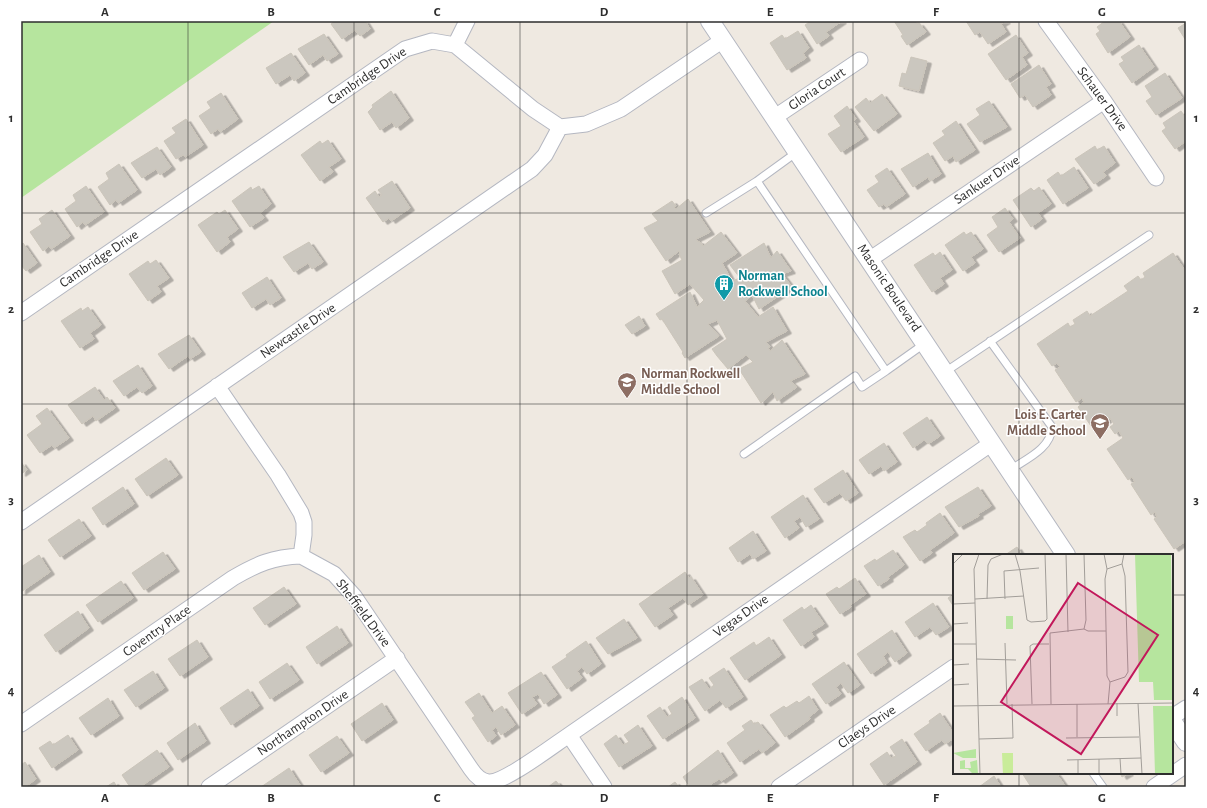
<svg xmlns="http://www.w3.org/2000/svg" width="1207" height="808" viewBox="0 0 1207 808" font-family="'Alegreya Sans',sans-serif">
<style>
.green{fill:#b6e59e}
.building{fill:#cbc7bf;stroke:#cbc5ba;filter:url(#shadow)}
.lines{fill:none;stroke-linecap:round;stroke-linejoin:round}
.service-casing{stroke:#b4b7c1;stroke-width:9}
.minor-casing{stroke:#b4b7c1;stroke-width:17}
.tertiary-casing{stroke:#b4b7c1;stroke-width:20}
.service{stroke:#fff;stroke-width:7}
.minor{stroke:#fff;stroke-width:15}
.tertiary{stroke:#fff;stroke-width:18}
.grid{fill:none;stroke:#2e2e2e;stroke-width:1;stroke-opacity:0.55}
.labels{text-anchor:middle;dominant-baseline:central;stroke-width:3;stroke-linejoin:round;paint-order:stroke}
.street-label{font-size:14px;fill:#2e2e2e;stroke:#fff}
.culture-label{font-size:14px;font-weight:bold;fill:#0d838f;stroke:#fff;text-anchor:start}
.education-label{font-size:14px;font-weight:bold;fill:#785e54;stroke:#fff;text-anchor:start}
.inset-road{fill:none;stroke:#a29e99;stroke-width:1}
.view{fill:#c2185b;fill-opacity:0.15;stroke:#c2185b;stroke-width:2}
.inset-edge{fill:none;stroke:#2e2e2e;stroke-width:2}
.neatline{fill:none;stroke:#2e2e2e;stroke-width:1.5}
.grid-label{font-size:13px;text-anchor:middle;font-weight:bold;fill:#2e2e2e}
</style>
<defs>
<filter id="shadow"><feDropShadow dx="4.5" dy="2.5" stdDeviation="0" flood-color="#0004"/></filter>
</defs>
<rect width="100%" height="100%" fill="#efe9e1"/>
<path class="green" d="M 21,21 L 274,21 L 21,198 Z"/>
<path class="building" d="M 335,21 L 365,21 L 370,29 L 360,36 L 355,30 L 342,39 L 331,24 Z
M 811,21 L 842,21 L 826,32 L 829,36 L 817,44 L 805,25 Z
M 894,21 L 915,21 L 917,24 L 919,23 L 926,32 L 907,45 L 901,36 L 903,35 Z
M 966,21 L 1006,21 L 1001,24 L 1006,32 L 988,44 L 980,32 L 975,35 Z
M 1105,21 L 1119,21 L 1130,37 L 1108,53 L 1096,34 L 1100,31 L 1097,27 Z
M 1186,23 L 1186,39 L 1185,39 L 1178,28 Z
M 798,31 L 809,48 L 803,53 L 806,58 L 787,70 L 770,43 L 782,35 L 785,39 Z
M 324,34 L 338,54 L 327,61 L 323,55 L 309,65 L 298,49 Z
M 1016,35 L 1028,53 L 1022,57 L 1027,65 L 1006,80 L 988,54 Z
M 1139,45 L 1154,67 L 1132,83 L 1119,64 L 1124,61 L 1121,57 Z
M 291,53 L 305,73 L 294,81 L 290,75 L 276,84 L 266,68 Z
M 911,57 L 927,61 L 919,91 L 899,86 L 902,73 L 906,74 Z
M 1039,65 L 1051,84 L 1046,87 L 1051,95 L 1033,107 L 1025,95 L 1020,98 L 1011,84 Z
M 1165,73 L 1182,98 L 1156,115 L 1146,101 L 1152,97 L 1145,86 Z
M 391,91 L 409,118 L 396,128 L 392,122 L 380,130 L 368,112 L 373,107 L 372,105 Z
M 221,93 L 238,119 L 220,132 L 218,129 L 211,134 L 199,116 L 211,108 L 207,102 Z
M 882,94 L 897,114 L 874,131 L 855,107 L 866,98 L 870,103 Z
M 989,101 L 1007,127 L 980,142 L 967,124 L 980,115 L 976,109 Z
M 847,106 L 856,119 L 853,121 L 864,137 L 841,152 L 828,134 L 841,126 L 834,116 Z
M 1181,111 L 1186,118 L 1186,141 L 1175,149 L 1162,131 L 1166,128 L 1163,123 Z
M 186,119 L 203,145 L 185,157 L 183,155 L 176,159 L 164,141 L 176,133 L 172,128 Z
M 956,121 L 975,150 L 956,162 L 953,156 L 945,161 L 933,143 L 945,135 L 942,131 Z
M 328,140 L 341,159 L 329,167 L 333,172 L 320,181 L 301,155 L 320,141 L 322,144 Z
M 1095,146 L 1097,150 L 1104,146 L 1115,163 L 1103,172 L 1106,176 L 1094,184 L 1075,159 Z
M 157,147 L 171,167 L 160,175 L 156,169 L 142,178 L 131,163 Z
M 928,153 L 941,174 L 930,181 L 928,177 L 913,187 L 901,169 Z
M 119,164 L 137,190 L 118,203 L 116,200 L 110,205 L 98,187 L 109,179 L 106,173 Z
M 1074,167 L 1088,188 L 1063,204 L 1047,180 L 1058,172 L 1061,176 Z
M 887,168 L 905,194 L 886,207 L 884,204 L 879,207 L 867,190 L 879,182 L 875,176 Z
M 392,181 L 410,208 L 391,221 L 389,218 L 383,222 L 366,198 L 375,191 L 379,197 L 382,195 L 378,190 Z
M 86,186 L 104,212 L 85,225 L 83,222 L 77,227 L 65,209 L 76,201 L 73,195 Z
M 259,186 L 271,204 L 260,213 L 264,218 L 250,227 L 232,201 L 251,187 L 252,190 Z
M 1039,187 L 1051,204 L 1038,213 L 1042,219 L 1031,227 L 1013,200 L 1031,188 L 1034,191 Z
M 688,199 L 710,232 L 696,239 L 698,242 L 699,241 L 703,246 L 721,232 L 737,253 L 722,263 L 732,281 L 740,278 L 730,265 L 764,243 L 771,258 L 777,251 L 791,271 L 782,274 L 792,287 L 759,309 L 752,295 L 745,301 L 758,317 L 773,307 L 787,331 L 766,342 L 770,347 L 768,348 L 770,351 L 782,340 L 805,374 L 790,381 L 797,387 L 777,401 L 773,392 L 761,403 L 739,369 L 753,362 L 746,355 L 728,369 L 717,356 L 712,349 L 727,339 L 717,320 L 708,324 L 719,336 L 685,358 L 682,353 L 683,352 L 662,319 L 660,320 L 656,314 L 690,292 L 697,307 L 704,300 L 690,284 L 675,294 L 662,271 L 682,260 L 679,254 L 680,253 L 679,251 L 666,261 L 644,228 L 658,221 L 652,214 L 672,201 L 676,206 L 674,207 L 676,209 Z
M 1005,208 L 1013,219 L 1009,222 L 1020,238 L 999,252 L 987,235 L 998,227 L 992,217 Z
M 52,210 L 70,236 L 51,249 L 49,246 L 43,251 L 30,232 L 42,224 L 39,219 Z
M 225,210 L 238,229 L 227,237 L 230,242 L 217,252 L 198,225 L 217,212 L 219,214 Z
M 964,232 L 966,235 L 971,232 L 983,249 L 971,257 L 975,263 L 963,271 L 945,245 Z
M 309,242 L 323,262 L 312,269 L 308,263 L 294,272 L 283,257 Z
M 23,243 L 37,263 L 26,271 L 21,265 L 21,244 Z
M 940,252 L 952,270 L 940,278 L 944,284 L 932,292 L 914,265 L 933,253 L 935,256 Z
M 1173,253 L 1186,272 L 1186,276 L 1184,277 L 1186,281 L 1186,541 L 1174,549 L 1154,519 L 1157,517 L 1155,512 L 1151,515 L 1131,484 L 1135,482 L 1132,477 L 1128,480 L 1107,449 L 1123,438 L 1119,431 L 1115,434 L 1110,427 L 1114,424 L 1110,418 L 1093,429 L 1078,407 L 1084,402 L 1082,398 L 1076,402 L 1055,370 L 1060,367 L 1057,363 L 1052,366 L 1037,344 L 1068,323 L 1070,327 L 1075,324 L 1073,320 L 1087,311 L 1090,316 L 1128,291 L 1124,286 L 1138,276 L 1141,280 L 1145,277 L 1143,273 Z
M 156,260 L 169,278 L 157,286 L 161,292 L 148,301 L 129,274 L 148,261 L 150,264 Z
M 267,277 L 281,298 L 270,305 L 266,299 L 252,308 L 242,293 Z
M 88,307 L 101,325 L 90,333 L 94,339 L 80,348 L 61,321 L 81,308 L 82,311 Z
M 639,316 L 645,326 L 632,334 L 625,325 Z
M 189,335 L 201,352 L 190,359 L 188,356 L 169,369 L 158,354 Z
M 138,365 L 152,386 L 142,393 L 137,387 L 124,396 L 113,381 Z
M 95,387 L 104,400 L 107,397 L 115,408 L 96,421 L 93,416 L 82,424 L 68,405 Z
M 47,408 L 69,438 L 54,448 L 52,445 L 40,453 L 27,435 L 42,424 L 36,416 Z
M 927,417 L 940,436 L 928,444 L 924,440 L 913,448 L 903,433 Z
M 884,443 L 897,462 L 884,471 L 881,466 L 869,474 L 859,460 Z
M 166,458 L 178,475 L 147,496 L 135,479 Z
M 21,462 L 27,470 L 21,474 Z
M 843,470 L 858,493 L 846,501 L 840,493 L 824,503 L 814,489 Z
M 123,487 L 134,504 L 103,525 L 92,508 Z
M 978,487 L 991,506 L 978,514 L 979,516 L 959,527 L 945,507 Z
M 803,495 L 819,519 L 806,527 L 800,517 L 794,521 L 799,528 L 785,538 L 771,517 Z
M 940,513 L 954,533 L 930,550 L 932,553 L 920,561 L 903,537 L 915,530 L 917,532 L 927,525 L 926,523 Z
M 79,519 L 91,536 L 60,557 L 48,540 Z
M 753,531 L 766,551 L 753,559 L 750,554 L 738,562 L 729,548 Z
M 1017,547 L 1022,555 L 1005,555 Z
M 893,550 L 904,565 L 888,577 L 889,579 L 878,586 L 864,566 L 875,559 L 876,561 Z
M 163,552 L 175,569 L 144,590 L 132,573 Z
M 39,555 L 50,572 L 21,592 L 21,567 Z
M 685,572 L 689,578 L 691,577 L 703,595 L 688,605 L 683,598 L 668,608 L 673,615 L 655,627 L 639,604 Z
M 855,578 L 866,594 L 850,605 L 851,607 L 840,614 L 826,594 L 837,587 L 839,589 Z
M 121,581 L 133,598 L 98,622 L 86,605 Z
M 284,587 L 296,604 L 265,625 L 253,608 Z
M 954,594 L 954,607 L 948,598 Z
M 933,603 L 949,627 L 936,635 L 930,627 L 915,637 L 905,622 Z
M 811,605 L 824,624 L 811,632 L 814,637 L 801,646 L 783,620 L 802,607 L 804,610 Z
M 78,611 L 89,628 L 56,652 L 44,635 Z
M 624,619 L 637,638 L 608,654 L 596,638 Z
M 337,626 L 348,643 L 317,664 L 306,647 Z
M 892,630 L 907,653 L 895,662 L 888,652 L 883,656 L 887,663 L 871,674 L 857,654 Z
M 769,637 L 781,655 L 745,680 L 730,658 L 754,642 L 756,646 Z
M 197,640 L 208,657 L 180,676 L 168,659 Z
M 586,641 L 601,664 L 587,674 L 582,667 L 577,671 L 582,678 L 567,689 L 552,667 L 567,657 L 566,655 Z
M 844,662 L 860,685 L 848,693 L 841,683 L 836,687 L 841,694 L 826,704 L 812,684 Z
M 287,663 L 299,680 L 270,699 L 259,682 Z
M 724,668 L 743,697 L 726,708 L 720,700 L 705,711 L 689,687 L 702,679 L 709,689 L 714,685 L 709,678 Z
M 153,671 L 164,688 L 136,707 L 124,690 Z
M 541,672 L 557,695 L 544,704 L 538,694 L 532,697 L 537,704 L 522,714 L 508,693 Z
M 248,689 L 259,706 L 231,725 L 220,708 Z
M 479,693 L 492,713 L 502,706 L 515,725 L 501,735 L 496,727 L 492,730 L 496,736 L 488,742 L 472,718 L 475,716 L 465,702 Z
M 809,696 L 818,710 L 809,717 L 810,719 L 785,737 L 770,715 L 784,706 L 786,708 L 797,701 L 799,703 Z
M 682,697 L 695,718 L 663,739 L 647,716 L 660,707 L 667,717 L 672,714 L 668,707 Z
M 108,698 L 119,716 L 91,735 L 79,718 Z
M 382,703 L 393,720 L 362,741 L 351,724 Z
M 940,713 L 954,734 L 954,738 L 945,744 L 942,740 L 926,751 L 914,734 L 930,723 L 929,721 Z
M 751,720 L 754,724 L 758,722 L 775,743 L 762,753 L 759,749 L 740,762 L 727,743 L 745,730 L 742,726 Z
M 195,723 L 206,741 L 178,760 L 167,743 Z
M 638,725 L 652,746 L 619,767 L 604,744 L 616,735 L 623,745 L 629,742 L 624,735 Z
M 68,735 L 78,750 L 52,768 L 39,748 L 50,741 L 53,745 Z
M 337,736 L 349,753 L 321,772 L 309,755 Z
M 902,739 L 917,762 L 884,785 L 870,764 L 887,752 L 891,758 L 896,756 L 890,747 Z
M 157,750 L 169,767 L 140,787 L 130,787 L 122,775 Z
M 718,750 L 733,773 L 721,781 L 719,779 L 711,784 L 712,787 L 690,787 L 683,777 Z
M 25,762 L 36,779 L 25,787 L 21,787 L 21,765 Z
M 289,768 L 300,785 L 298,787 L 261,787 Z
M 1022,773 L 1056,773 L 1066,787 L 1031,787 Z
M 1120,773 L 1129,773 L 1122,777 Z
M 994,776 L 1001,787 L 979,787 Z
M 556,781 L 561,787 L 548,787 Z
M 114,782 L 117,787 L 106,787 Z
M 675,782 L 679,787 L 668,787 Z"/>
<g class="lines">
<defs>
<path id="service" d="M 797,152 L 757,181 L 886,371 L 924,344
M 706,213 L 757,181
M 990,341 L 1052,427 C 1051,449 1026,459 1010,470
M 945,372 L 1149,235
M 744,454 L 855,376 L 862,387 L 886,371
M 1093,773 L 1103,787"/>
<path id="minor" d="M 1046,21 L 1104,101 L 1156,178
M 455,45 L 467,21
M 775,117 L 860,60
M 869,260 L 1104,101
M 21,313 L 405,49 L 432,41 L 455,45 L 533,109 L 560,127 L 586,124 L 621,109 L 723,40
M 217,386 L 278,475 L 301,513 L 304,522 L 304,535 L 301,556 L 334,574 L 354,596 L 471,769 C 475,775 481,781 488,782 C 503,784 554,745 569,735 L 992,443
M 21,522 L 532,169 L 545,155 L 560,127
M 1172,717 L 1186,708
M 21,724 L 233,578 C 257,564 273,557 301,556
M 569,735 L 604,787
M 209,787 L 397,658
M 779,787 L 954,667
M 1154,787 L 1186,765"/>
<path id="tertiary" d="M 710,21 L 1066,555
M 1172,721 L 1186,742"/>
</defs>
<use href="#service" class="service-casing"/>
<use href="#minor" class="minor-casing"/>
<use href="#tertiary" class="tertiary-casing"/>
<use href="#service" class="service"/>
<use href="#minor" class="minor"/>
<use href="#tertiary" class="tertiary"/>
</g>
<path class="grid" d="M 188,21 L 188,787M 354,21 L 354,787M 520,21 L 520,787M 687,21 L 687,787M 853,21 L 853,787M 1019,21 L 1019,555M 21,213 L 1186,213M 21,404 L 1186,404M 21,595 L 954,595M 1172,595 L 1186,595M 1019,773 L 1019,787"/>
<defs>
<symbol id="building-pin" viewBox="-11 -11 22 30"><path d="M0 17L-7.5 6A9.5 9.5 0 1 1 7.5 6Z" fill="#0f9aa8" stroke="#fff"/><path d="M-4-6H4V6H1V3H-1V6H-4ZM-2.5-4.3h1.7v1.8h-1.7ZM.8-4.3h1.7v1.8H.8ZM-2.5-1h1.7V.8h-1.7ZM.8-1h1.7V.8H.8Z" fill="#fff"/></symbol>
<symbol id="school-pin" viewBox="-11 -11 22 30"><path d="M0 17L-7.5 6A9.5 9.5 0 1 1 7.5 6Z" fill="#8d6e63" stroke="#fff"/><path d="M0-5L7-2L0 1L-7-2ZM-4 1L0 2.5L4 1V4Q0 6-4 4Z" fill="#fff"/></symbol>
</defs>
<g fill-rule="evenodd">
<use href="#building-pin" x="713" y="273" width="22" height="30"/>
<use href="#school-pin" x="616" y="371" width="22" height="30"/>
<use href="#school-pin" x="1089" y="412" width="22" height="30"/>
</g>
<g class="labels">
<g class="street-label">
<text transform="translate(367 76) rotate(-34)">Cambridge Drive</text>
<text transform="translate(817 89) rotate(-34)">Gloria Court</text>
<text transform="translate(1102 99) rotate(54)">Schauer Drive</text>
<text transform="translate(987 180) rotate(-34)">Sankuer Drive</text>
<text transform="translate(99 259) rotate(-34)">Cambridge Drive</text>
<text transform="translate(889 288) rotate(56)">Masonic Boulevard</text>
<text transform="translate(298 331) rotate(-34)">Newcastle Drive</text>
<text transform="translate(363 613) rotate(53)">Sheffield Drive</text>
<text transform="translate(741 616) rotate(-35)">Vegas Drive</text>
<text transform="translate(157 631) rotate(-35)">Coventry Place</text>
<text transform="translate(303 723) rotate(-34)">Northampton Drive</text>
<text transform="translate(867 727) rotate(-34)">Claeys Drive</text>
</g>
<g class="culture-label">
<text x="738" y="276">Norman<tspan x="738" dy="16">Rockwell School</tspan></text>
</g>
<g class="education-label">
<text x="641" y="374">Norman Rockwell<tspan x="641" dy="16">Middle School</tspan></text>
<text x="1086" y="415" text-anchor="end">Lois E. Carter<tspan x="1086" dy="16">Middle School</tspan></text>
</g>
</g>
<g transform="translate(953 554)">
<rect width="220" height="220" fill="#efe9e1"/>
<path d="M 182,0 L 218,0 L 220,146 L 201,146 L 200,128 L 186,128 ZM 53,62 L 60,62 L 60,75 L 53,75 ZM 200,152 L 220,152 L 220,220 L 202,220 ZM 23,195 L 23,204 L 10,204 L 0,199 ZM 12,206 L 12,214 L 18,214 L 17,208 L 24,206 L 25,220 L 20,220 L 15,215 L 7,215 L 7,207 Z" fill="#b6e59e"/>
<path d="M 49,199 L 60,199 L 60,220 L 50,220 Z" fill="#c9ec9a"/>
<path class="inset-road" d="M 26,0 L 21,15 L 27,220M 62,0 L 67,17 L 74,66 L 78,68 L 92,67 L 94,65 L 92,0M 113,0 L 115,78M 151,0 L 154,15 L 152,25 L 154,122 L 157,128M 0,10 L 10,0M 154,15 L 169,10M 22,45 L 71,42M 34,45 L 35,11 L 38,5 L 50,0M 52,45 L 51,17 L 86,14M 0,50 L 22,49M 0,70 L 15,69M 131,75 L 133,66 L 131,0M 52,89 L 54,150M 0,90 L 23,90M 23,105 L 63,106M 0,111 L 16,110M 0,131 L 16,130M 164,149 L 164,162M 185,149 L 189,220M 79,150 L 77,92 L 80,90 L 96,90M 98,150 L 97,79 L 131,75 L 135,77 L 153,77M 124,150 L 124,183M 155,150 L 157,128 L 172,123 L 175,118 L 172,22 L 169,10 L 171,0M 0,152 L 220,149M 113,184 L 186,183M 26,185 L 60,184 L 59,150M 167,204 L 168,220M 146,205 L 146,220M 114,206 L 188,204M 125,206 L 125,220"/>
<path class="view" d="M 125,29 L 205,81 L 128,200 L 48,148 Z"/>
<rect width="220" height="220" class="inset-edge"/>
</g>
<rect width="1207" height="808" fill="none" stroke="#ffffff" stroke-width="44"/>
<rect x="22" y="22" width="1163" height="764" class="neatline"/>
<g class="grid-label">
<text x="105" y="16">A</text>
<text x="271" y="16">B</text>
<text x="437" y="16">C</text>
<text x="604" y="16">D</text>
<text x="770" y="16">E</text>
<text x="936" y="16">F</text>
<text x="1102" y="16">G</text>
<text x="11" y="122">1</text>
<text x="1196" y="122">1</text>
<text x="11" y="313">2</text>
<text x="1196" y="313">2</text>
<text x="11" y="504">3</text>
<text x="1196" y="504">3</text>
<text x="11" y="695">4</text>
<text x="1196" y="695">4</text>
<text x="105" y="802">A</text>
<text x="271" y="802">B</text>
<text x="437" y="802">C</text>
<text x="604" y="802">D</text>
<text x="770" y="802">E</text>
<text x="936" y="802">F</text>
<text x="1102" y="802">G</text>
</g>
</svg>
